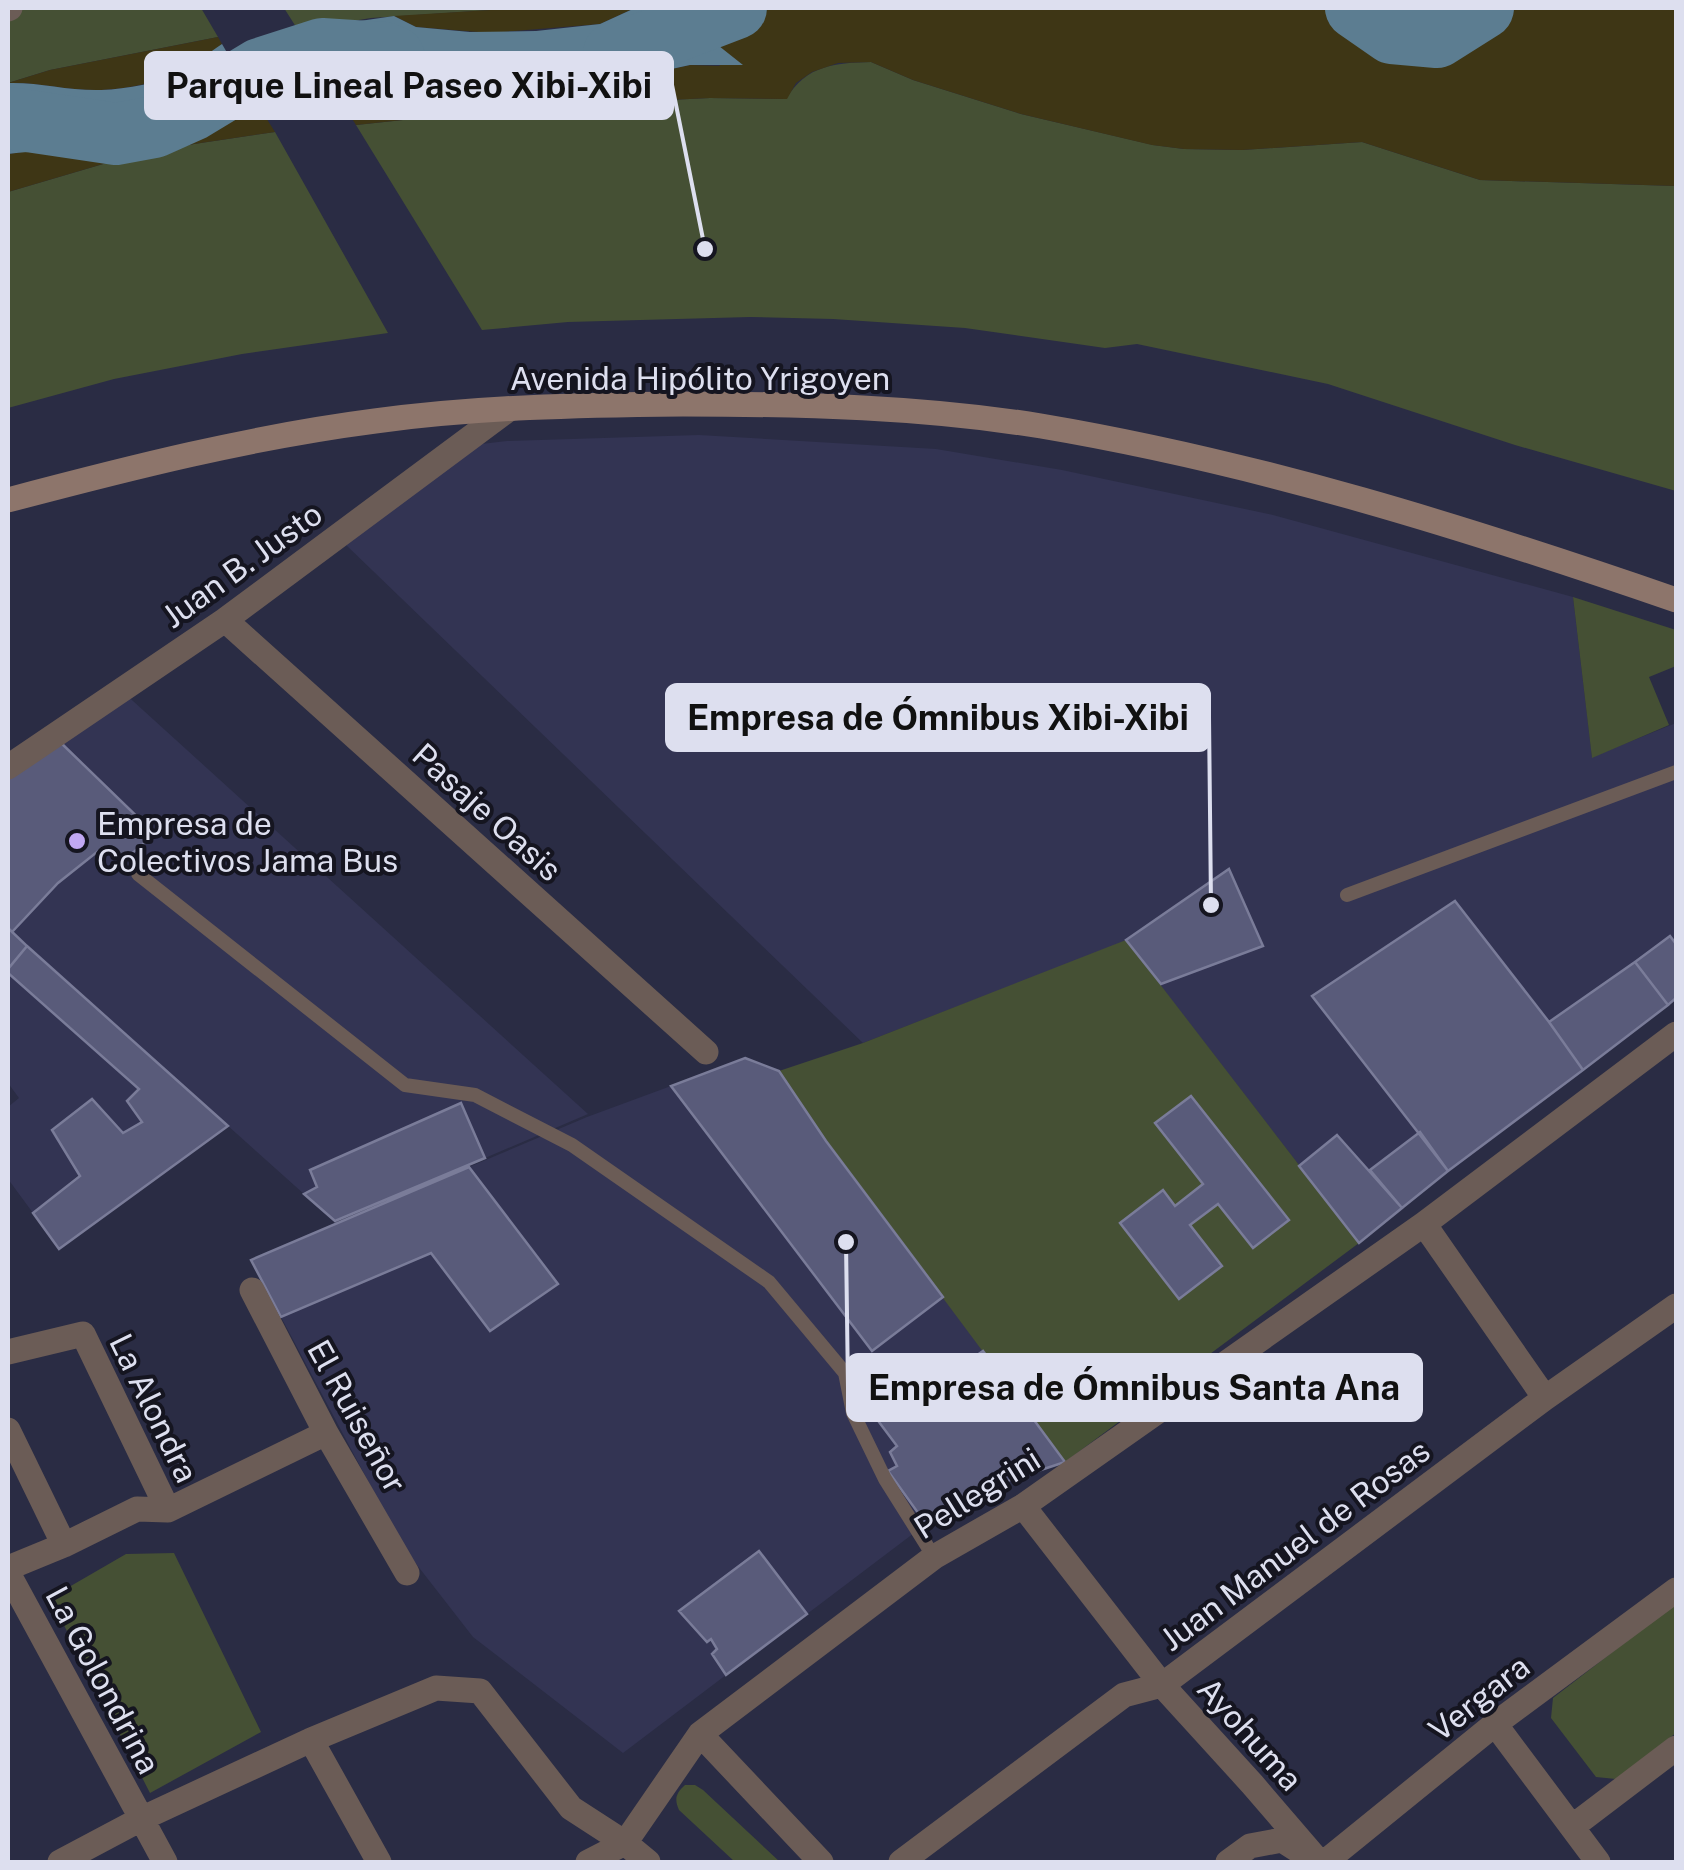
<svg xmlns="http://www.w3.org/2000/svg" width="1684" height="1870" viewBox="0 0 1684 1870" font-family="'Public Sans',sans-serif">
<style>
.built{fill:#333453}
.green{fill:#455034}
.sand{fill:#3e3615}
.water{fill:#5c7d91}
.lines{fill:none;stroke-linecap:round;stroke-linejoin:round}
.river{stroke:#5c7d91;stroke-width:62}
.building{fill:#595b7a;stroke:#7a7c99;stroke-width:2.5}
.service{stroke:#6b5c56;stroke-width:14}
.minor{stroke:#6b5c56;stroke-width:25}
.secondary{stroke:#8d756b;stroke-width:25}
.poi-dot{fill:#c1a8f3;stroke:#151520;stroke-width:4}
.labels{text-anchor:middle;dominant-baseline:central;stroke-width:8;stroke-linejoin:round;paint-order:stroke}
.street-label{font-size:32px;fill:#dddfef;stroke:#151520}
.poi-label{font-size:32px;fill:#dddfef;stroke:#151520;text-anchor:start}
.leader{fill:none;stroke:#dddfef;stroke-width:4}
.callout-dot{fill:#dddfef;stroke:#151520;stroke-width:4}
.callout{fill:#dddfef;stroke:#dddfef;stroke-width:4}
.callout-label{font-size:35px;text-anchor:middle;font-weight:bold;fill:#111}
</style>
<rect width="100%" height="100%" fill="#2a2c44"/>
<path class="built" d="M 699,435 L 936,449 L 1062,470 L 1273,515 L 1573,597 L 1592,757 L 1676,723 L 1676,998 L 1448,1171 L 1359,1243 L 1126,941 L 863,1043 L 345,544 L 473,445 L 507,441 Z
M 122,691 L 588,1114 L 485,1158 L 460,1103 L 310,1169 L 317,1187 L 304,1194 L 12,932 L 58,883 L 102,848 L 122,862 L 154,834 L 58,740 Z
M 8,973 L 139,1089 L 127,1102 L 142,1122 L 33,1213 L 8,1179 L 8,1107 L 19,1098 L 8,1083 Z
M 671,1086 L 872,1350 L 943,1297 L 983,1351 L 896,1411 L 892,1406 L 876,1418 L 897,1446 L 891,1453 L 897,1466 L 889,1471 L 926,1524 L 807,1614 L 759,1551 L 679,1610 L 706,1642 L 711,1639 L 717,1649 L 712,1654 L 726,1675 L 623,1753 L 473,1637 L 403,1547 L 281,1317 L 431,1253 L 491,1331 L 557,1284 L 469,1167 L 587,1117 Z"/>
<path class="green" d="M 8,8 L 201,8 L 218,37 L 50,70 L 8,83 Z
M 284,8 L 520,8 L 371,18 L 298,30 Z
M 871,62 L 913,80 L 1021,114 L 1153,145 L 1184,149 L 1242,150 L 1362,142 L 1480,180 L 1676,186 L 1676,491 L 1515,445 L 1328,384 L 1137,344 L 1105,348 L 965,328 L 833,319 L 750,317 L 568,322 L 482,330 L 356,125 L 523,107 L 710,98 L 786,99 C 807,65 834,63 871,62 Z
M 275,132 L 388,333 L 242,354 L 114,379 L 8,408 L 8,192 L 120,159 L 194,144 Z
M 1573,597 L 1676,630 L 1676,666 L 1649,677 L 1669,725 L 1592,758 Z
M 1126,940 L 1359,1243 L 1065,1462 L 826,1141 L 779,1071 L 863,1043 Z
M 174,1553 L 261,1732 L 150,1793 L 50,1598 L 126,1554 Z
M 1676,1603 L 1676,1733 L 1616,1779 L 1596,1777 L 1551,1718 L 1553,1698 Z
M 685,1785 L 695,1785 L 703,1790 L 780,1862 L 735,1862 L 679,1810 C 674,1799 676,1793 685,1785 Z"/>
<path class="sand" d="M 520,8 L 635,8 L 600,24 L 491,33 L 416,27 L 394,16 Z
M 670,8 L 1676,8 L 1676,186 L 1480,180 L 1362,142 L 1242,150 L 1184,149 L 1152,145 L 1021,114 L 913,80 L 871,62 L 838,63 L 812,72 L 796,83 L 787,99 L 710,98 L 523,107 L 356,125 L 334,90 L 358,77 L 384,75 L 439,92 L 481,97 L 621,80 L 690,65 L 720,66 Z
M 218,37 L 222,44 C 210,53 197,64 184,71 C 159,82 128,89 101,90 C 69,91 39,82 8,83 L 50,70 Z
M 256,102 L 275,132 L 194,144 L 120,159 L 8,192 L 8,154 L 29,151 L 150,148 L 176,139 L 234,109 Z"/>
<path class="water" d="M 635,8 L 671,8 L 743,65 L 690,65 L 621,80 L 481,97 L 439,92 L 384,75 L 358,77 L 334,90 L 298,30 L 394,16 L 416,27 L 470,32 L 536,31 L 600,24 Z
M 222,44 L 256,102 C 218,112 187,140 149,149 C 102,160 54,147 8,154 L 8,83 C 39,82 69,91 101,90 C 127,89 160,83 184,71 C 198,64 209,52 222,44 Z"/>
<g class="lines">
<path class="river" d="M 1356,8 L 1392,33 L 1437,37 L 1483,8
M 614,53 L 629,49 L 736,8
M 8,118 L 116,134 L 154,127 L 192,110 L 260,69 L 322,49 L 384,53 L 394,57"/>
</g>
<path class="building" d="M 58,740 L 155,834 L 122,862 L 102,848 L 58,883 L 12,932 L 8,928 L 8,779 Z
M 1229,869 L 1263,946 L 1161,984 L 1126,940 Z
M 1455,901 L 1549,1022 L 1583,1070 L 1448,1171 L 1312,996 Z
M 8,928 L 27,946 L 8,969 Z
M 1670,936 L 1676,944 L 1676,998 L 1668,1005 L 1635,962 Z
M 27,946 L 228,1126 L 59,1249 L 33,1213 L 80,1176 L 52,1130 L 92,1099 L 123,1133 L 142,1122 L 127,1101 L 139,1089 L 8,973 L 8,969 Z
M 1635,962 L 1668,1005 L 1583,1070 L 1549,1022 Z
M 745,1058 L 779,1071 L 826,1141 L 943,1297 L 872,1351 L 671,1086 Z
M 1191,1096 L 1289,1220 L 1253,1248 L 1218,1204 L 1190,1225 L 1222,1266 L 1179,1299 L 1120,1223 L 1163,1190 L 1175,1206 L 1203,1184 L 1155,1123 Z
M 461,1103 L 485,1158 L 335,1221 L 304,1194 L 317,1187 L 310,1170 Z
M 1420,1132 L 1448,1171 L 1402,1208 L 1370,1170 Z
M 1337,1135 L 1402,1208 L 1359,1243 L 1299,1166 Z
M 469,1167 L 558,1284 L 490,1331 L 431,1253 L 281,1317 L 251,1260 Z
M 983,1351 L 1065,1462 L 962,1496 L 926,1524 L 888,1471 L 897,1466 L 890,1452 L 897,1446 L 876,1418 L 893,1405 L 896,1411 Z
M 759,1551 L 807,1614 L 726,1675 L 712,1654 L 717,1649 L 711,1639 L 707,1642 L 679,1611 Z"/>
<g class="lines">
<path class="service" d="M 138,874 L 405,1085 L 475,1095 L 572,1145 L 769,1282 L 845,1373 L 853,1413 L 885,1479 L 934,1557
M 1347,895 L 1676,772"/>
<path class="minor" d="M 8,9 L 10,8
M 225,620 L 706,1052
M 8,767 L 225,620 L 509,409
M 1424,1224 L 1545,1398
M 252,1290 L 326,1433 L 407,1573
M 8,1352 L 83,1334 L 168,1510
M 8,1430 L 64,1545
M 1023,1506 L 1162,1685 L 1253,1785 L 1319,1862
M 8,1568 L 64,1545 L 137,1509 L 168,1510 L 326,1433
M 8,1573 L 165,1862
M 1495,1724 L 1598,1862
M 700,1734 L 821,1862
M 311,1740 L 379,1862
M 1572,1827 L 1676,1748
M 60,1862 L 141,1819 L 311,1740 L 436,1688 L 480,1691 L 571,1808 L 625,1843 L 648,1862
M 588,1862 L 625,1843 L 700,1734 L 934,1557 L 1023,1506 L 1424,1224 L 1676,1034
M 901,1862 L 1124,1695 L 1162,1685 L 1545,1398 L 1676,1306
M 1228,1862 L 1250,1846 L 1282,1840 L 1307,1856
M 1325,1862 L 1495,1724 L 1676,1590"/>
<path class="secondary" d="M 8,500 C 129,468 251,437 375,421 C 477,407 581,405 683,404 C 803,404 923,407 1041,426 C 1260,463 1467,528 1676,600"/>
</g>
<circle class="poi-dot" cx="77" cy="841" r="10"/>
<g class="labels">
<g class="street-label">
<text x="700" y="378">Avenida Hipólito Yrigoyen</text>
<text transform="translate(242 565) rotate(-36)">Juan B. Justo</text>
<text transform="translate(487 812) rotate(42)">Pasaje Oasis</text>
<text transform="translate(154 1408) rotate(64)">La Alondra</text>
<text transform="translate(357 1416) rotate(61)">El Ruiseñor</text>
<text transform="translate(977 1493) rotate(-32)">Pellegrini</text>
<text transform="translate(1295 1545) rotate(-37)">Juan Manuel de Rosas</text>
<text transform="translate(103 1680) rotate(62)">La Golondrina</text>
<text transform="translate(1479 1698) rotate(-38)">Vergara</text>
<text transform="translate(1250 1734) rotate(48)">Ayohuma</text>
</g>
<g class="poi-label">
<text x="97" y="823">Empresa de<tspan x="97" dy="37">Colectivos Jama Bus</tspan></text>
</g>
</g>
<path class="leader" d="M705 249L672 85M1211 905L1209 717M846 1242L848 1388"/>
<g class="callout-dot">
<circle cx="705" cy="249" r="10"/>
<circle cx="1211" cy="905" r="10"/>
<circle cx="846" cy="1242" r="10"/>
</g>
<g class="callout">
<rect x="146" y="53" width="526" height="65" rx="10"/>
<rect x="667" y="685" width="542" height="65" rx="10"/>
<rect x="848" y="1355" width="573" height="65" rx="10"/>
</g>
<g class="callout-label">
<text x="409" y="98">Parque Lineal Paseo Xibi-Xibi</text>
<text x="938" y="730">Empresa de Ómnibus Xibi-Xibi</text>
<text x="1134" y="1400">Empresa de Ómnibus Santa Ana</text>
</g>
<rect width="1684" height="1870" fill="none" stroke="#dddfef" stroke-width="20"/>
</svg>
